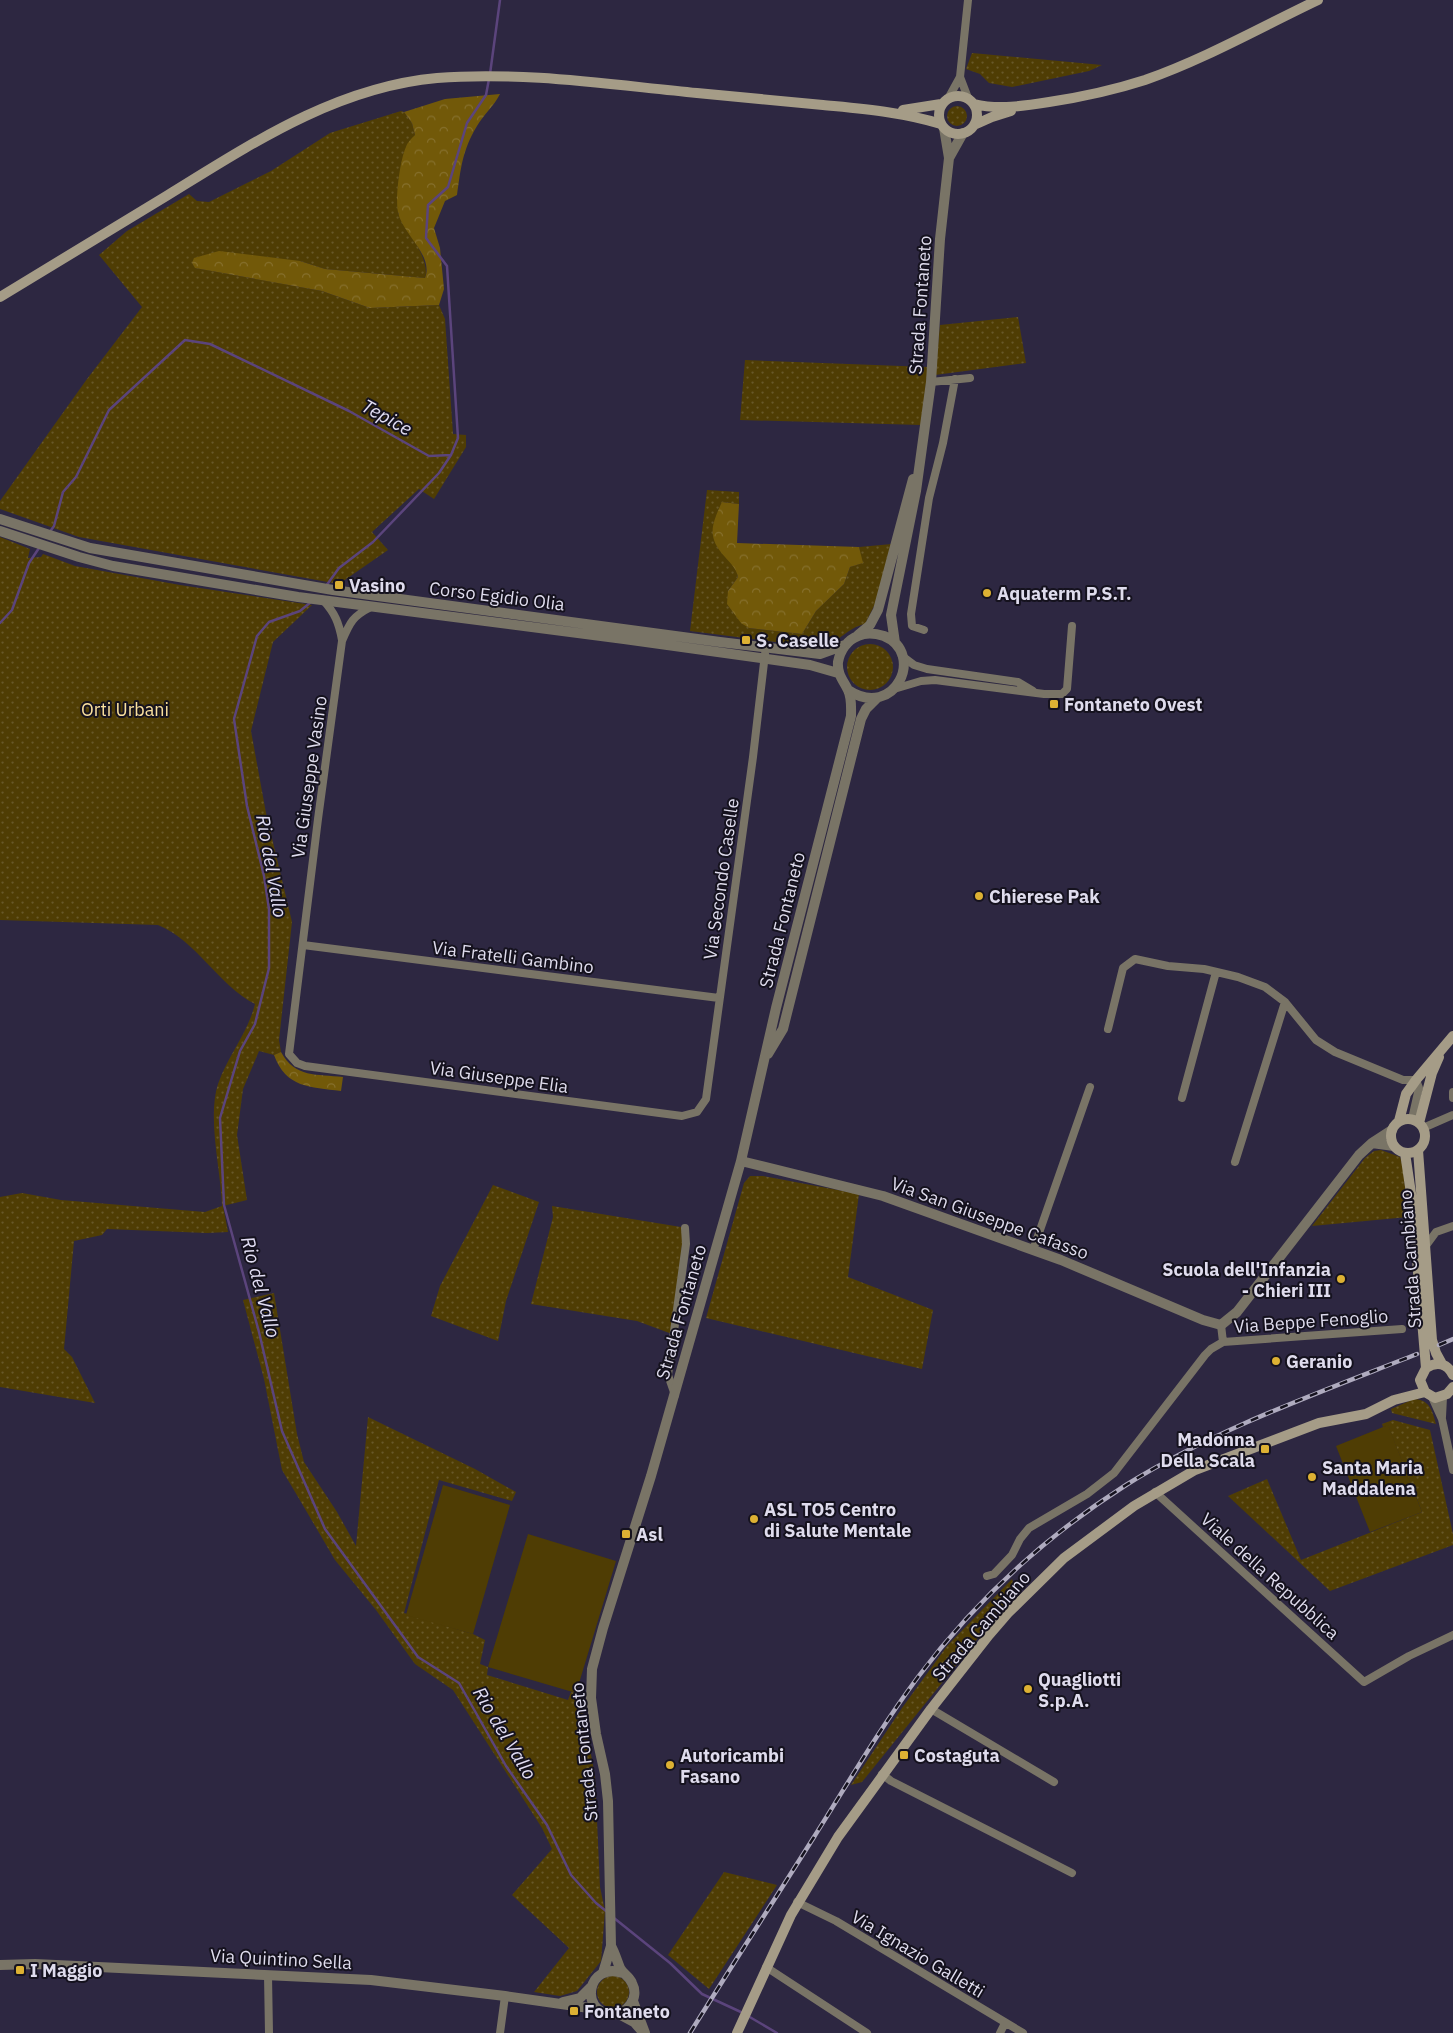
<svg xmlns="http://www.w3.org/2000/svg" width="1453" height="2033" viewBox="0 0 1453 2033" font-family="'IBM Plex Sans',sans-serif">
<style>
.grass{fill:url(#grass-dots)}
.forest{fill:url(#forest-crowns)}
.pitch{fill:#4f3d04}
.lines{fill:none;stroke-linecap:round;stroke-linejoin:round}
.stream{stroke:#5b447c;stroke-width:2.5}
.minor{stroke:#797466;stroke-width:8}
.tertiary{stroke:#797466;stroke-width:10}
.secondary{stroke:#a59c87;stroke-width:10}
.rail-casing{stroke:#afabbf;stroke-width:4.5}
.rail{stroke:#15121e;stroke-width:2.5;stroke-dasharray:8;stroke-linecap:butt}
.poi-dot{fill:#ddb133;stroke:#15121e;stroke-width:2}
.labels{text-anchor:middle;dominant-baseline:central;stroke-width:4;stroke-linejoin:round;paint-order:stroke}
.street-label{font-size:18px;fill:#dfdced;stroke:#15121e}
.poi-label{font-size:18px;font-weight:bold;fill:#dfdced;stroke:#15121e;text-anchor:start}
.park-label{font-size:18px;fill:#fae09e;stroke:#15121e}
.water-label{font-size:19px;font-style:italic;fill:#e1ddf3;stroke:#15121e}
</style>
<defs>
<pattern id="grass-dots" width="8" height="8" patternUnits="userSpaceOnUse" patternTransform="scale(1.25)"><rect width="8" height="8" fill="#4f3d04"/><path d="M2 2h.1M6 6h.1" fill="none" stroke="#685829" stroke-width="1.8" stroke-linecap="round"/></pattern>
<pattern id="forest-crowns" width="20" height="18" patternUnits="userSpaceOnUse" patternTransform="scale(1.25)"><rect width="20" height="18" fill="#725909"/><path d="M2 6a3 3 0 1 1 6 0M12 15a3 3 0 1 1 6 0" fill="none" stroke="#86702d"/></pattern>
</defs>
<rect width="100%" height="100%" fill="#2d2741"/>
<path class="grass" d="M 972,53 L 1102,65 L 1089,71 L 1012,87 L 989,83 L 980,74 L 966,69 Z
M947 116a10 10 0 1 1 20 0a10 10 0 1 1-20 0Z
M 401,111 L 404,112 L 412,123 L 415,135 L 398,213 C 407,229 431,261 425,278 L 325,269 L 300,261 L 192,263 L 196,268 L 322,291 L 370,308 L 439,305 L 445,319 L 453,434 L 466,435 L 466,447 L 434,499 L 419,489 L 372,532 L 388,550 L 339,584 L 79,537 L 0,509 L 0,501 L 87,379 L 142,307 L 99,255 L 127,231 L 189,194 L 197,201 L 209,202 L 271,171 L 330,133 Z
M 1018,317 L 1026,363 L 935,375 L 940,325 Z
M 745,360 L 928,367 L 921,425 L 740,420 Z
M 707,490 L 739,492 L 739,504 L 722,502 L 738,577 L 728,591 L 749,628 L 802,634 L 816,611 L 844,584 L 850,567 L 862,563 L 859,547 L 892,544 L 875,604 L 865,624 C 847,628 840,641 823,648 L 690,631 Z
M 0,537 L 30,549 L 28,558 L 41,557 L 43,554 L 75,566 L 180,585 L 312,605 L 273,642 L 251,731 L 266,813 L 292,922 L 279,1040 L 281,1052 L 274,1055 L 259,1051 L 243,1089 L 237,1135 L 247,1200 L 223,1206 L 228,1232 L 207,1233 L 107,1229 L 102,1235 L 74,1241 L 64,1349 L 72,1357 L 95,1403 L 0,1387 L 0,1197 L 22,1193 L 61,1200 L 205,1212 L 222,1206 C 221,1170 207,1118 218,1084 C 228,1055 248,1033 255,1004 C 218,985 196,940 158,925 L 0,920 Z
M847 667a23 23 0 1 1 46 0a23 23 0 1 1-46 0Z
M 1381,1150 L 1400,1157 L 1403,1167 L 1408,1217 L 1312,1226 L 1365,1158 L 1374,1151 Z
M 750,1176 L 763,1176 L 859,1194 L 848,1277 L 933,1310 L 922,1369 L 706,1318 L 744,1183 Z
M 493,1185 L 539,1202 L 506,1301 L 498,1341 L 431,1316 L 440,1286 Z
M 552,1206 L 681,1227 L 683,1236 L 672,1334 L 637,1321 L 531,1304 L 553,1217 Z
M 274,1293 L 297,1434 L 304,1462 L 337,1512 L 356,1546 L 368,1417 L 475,1469 L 516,1492 L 512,1501 L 439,1480 L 404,1613 L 473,1634 L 485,1640 L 480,1664 L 488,1667 L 487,1675 L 568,1700 L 571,1692 L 576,1693 L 581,1701 L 595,1776 L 600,1887 L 605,1911 L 601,1961 L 577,1991 L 560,1996 L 534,1992 L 569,1948 L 512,1895 L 552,1849 L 542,1828 L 453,1690 L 415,1664 L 376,1610 L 335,1560 L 301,1502 L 282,1470 L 264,1379 L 243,1300 Z
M 1414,1399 C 1430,1400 1432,1410 1436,1424 L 1392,1413 L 1391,1409 Z
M 1393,1420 L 1430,1430 L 1453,1534 L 1453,1545 L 1330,1591 L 1228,1496 L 1267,1479 L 1301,1560 L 1422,1512 L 1388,1426 L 1383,1427 L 1382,1424 Z
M 1012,1579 L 1014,1585 L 1008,1601 L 862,1782 L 851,1785 L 902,1708 L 947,1646 Z
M 724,1872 L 777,1885 L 709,1989 L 668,1955 Z
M597 1992a16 16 0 1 1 32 0a16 16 0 1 1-32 0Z"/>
<path class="forest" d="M 500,94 C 494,106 484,114 477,126 C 462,151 461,168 457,195 L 445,201 L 434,228 L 440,248 L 444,289 L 439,305 L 370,308 L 322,291 L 195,268 L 192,263 L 194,258 L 219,251 L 300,261 L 325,269 L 425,278 C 434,255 402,234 398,212 C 395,198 400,160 406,147 C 407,143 412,138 415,135 L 412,123 L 404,112 L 445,99 Z
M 722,502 L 739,504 L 737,543 L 859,547 L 863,563 L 850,567 L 844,584 L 816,611 L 802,634 L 749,628 L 741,623 L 727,604 L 728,591 L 738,577 C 736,568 731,564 725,557 C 707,537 711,526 722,502 Z
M 281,1052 C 295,1078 317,1074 343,1077 L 341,1091 C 310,1087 286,1088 274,1055 Z"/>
<path class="pitch" d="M 1388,1425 L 1422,1512 L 1370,1532 L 1336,1446 Z
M 443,1485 L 510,1505 L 473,1634 L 406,1615 Z
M 528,1534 L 616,1561 L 576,1693 L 488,1667 Z"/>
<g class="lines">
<path class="stream" d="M 490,74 L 500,0
M 49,533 L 54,526 L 63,492 L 76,477 L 109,410 L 185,340 L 210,344 L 349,411 L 429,456 L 451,455 L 458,438 L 447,266 L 426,238 L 428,205 L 448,187 L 467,123 L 486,95 L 489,79
M 326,586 L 339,568 L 373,542 L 439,473 L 451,455
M 311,602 L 300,611 L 269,622 L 257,636 L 234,719 L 247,806 L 264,876 L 269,909 L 269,968 L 255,1024 L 240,1051 L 220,1118 L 224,1205 L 259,1332 L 282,1431 L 325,1529 L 418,1657 L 459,1683 L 506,1766 L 547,1825 L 571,1875 L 596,1903 L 606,1911
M 0,623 L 12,610 L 29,563 L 39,548
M 614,1918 L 670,1963 L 702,1994 L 743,2013
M 748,2016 L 777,2033"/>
<path class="minor" d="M 968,0 L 960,77 L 968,98
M 949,97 L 960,77
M 931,382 L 970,378
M 323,600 C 335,613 339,623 342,640
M 371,607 C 353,616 350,622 342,641 L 318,819 L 289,1054 L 297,1063 L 305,1066 L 682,1116 L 697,1112 L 706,1099 L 753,757 L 765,654
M 924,630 L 912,626 L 911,614 L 929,498 L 943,443 L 955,379
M 902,656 L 914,665 L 927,669 L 1018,682 L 1033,691
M 894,689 L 921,681 L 935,680 L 1044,694 L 1062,694 L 1067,689 L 1072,626
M 303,945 L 719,998
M 1108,1029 L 1123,968 L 1135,959 L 1168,966 L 1204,969 L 1238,977 L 1265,987 L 1285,1002 L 1316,1040 L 1335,1052 L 1403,1080 L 1416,1080 L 1419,1088 L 1412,1119
M 1453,1092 L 1453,1098
M 1182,1098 L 1216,972
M 1423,1128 L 1453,1115
M 1235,1162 L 1285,1002
M 1425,1247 L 1436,1232 L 1453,1226
M 1033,1250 L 1090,1087
M 1223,1342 L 1402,1329
M 675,1395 L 668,1375 L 686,1244 L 685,1228
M 1432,1397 L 1442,1419 L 1453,1470
M 1442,1417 L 1443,1397
M 1155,1492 L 1364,1682 L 1409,1656 L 1453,1635
M 987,1576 L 994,1574 L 1012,1555 L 1020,1539 L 1029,1528 L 1087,1494 L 1114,1473 L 1205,1355 L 1211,1349 L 1223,1342 L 1221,1325
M 931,1709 L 1054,1782
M 882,1774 L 891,1781 L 1072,1873
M 797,1902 L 836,1921 L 1023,2033
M 766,1967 L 867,2033
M 268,1975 L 269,2033
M 500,2033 L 505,1996
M 1000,2033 L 1005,2023"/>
<path class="tertiary" d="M 949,158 L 963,133
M 0,519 L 90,548 L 333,590 L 720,642 L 820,654 L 845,645
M 0,531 L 79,557 L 113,566 L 298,597 L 624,639 L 810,665 L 838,673
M 858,635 L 870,625 L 878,610 L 913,479
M 895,643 L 891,615 L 916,491 L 931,382 L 940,239 L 949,158 L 944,128
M 768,1054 L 783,1029 L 861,719 L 866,709 L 877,698
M 1372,1143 L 1394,1146
M 741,1161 L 883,1196 L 1061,1260 L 1203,1320 L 1221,1325 L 1237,1312 L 1359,1155 L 1372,1143 L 1392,1130
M 611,1946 C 615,1953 617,1961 620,1968 C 623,1974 629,1976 632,1983 C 640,1998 627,2015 611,2014 C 579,2012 587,1961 623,1973
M 0,1965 L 35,1964 L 371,1980 L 505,1996 L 589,2008 L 596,2008
M 603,1973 L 611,1946 L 608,1801 L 605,1774 L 596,1734 L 591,1698 L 592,1669 L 603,1628 L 651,1476 L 741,1161 L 776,1008 L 851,716 C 851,708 852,698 848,690 C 843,680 837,674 838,662 C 840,651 847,640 858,636 C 866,632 875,633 884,636 C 926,653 895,721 848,690
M 633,2001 L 645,2033
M 563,2002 L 580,1998 L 591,1987
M 619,2014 L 634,2022 L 642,2031"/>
<path class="secondary" d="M939 115a19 19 0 1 1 38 0a19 19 0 1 1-38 0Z
M 974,104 C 998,110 1024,106 1049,102 C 1082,97 1114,90 1145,80 C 1205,59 1261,27 1318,0
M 903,110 L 941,104
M 974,125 L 992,117 L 1011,111
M 0,297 C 56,263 112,229 168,195 C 251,144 336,87 437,78 C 522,71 612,85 697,93 C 739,97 781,101 823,105 C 863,109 902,112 941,124
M1391 1136a17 17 0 1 1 34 0a17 17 0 1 1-34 0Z
M 1399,1121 L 1406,1094 L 1416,1080 L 1453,1036
M 1419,1123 L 1432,1073 L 1439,1057
M 1418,1150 L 1432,1340 L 1436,1353 L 1442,1364
M 1405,1153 L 1412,1200 L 1426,1368
M 1453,1375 C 1447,1363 1437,1361 1426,1368 L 1420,1380 L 1425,1392 L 1435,1398 L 1447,1394 L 1453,1387
M 737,2033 L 791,1915 L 838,1837 L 931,1709 L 989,1635 L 1008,1613 L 1064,1558 L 1134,1506 L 1195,1470 L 1319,1423 L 1366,1414 L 1394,1400 L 1425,1392"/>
<defs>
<path id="rail" d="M 1439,1345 L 1453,1339
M 690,2033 C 731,1967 773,1902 814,1837 C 848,1783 880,1728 918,1677 C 975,1601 1046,1536 1126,1485 C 1216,1429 1318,1393 1417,1354"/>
</defs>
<use href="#rail" class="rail-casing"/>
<use href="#rail" class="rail"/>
</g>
<g class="poi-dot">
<rect x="334" y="580" width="10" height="10" rx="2.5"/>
<circle cx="987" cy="593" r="5"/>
<rect x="741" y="635" width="10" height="10" rx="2.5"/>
<rect x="1049" y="699" width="10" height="10" rx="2.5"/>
<circle cx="979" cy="896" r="5"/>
<circle cx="1341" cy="1279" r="5"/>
<circle cx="1276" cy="1361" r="5"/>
<rect x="1260" y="1444" width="10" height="10" rx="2.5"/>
<circle cx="1312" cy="1477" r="5"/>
<circle cx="754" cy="1519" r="5"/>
<rect x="621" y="1529" width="10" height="10" rx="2.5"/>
<circle cx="1028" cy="1689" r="5"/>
<rect x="899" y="1750" width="10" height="10" rx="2.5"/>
<circle cx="670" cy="1765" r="5"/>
<rect x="15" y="1965" width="10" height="10" rx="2.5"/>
<rect x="569" y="2006" width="10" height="10" rx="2.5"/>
</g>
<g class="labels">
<g class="street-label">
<text transform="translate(920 305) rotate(-86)">Strada Fontaneto</text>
<text transform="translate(497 596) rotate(7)">Corso Egidio Olia</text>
<text transform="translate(309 777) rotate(-82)">Via Giuseppe Vasino</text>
<text transform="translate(721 879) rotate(-82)">Via Secondo Caselle</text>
<text transform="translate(782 920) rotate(-76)">Strada Fontaneto</text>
<text transform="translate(513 957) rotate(7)">Via Fratelli Gambino</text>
<text transform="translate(499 1077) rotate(8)">Via Giuseppe Elia</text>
<text transform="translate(990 1218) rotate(20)">Via San Giuseppe Cafasso</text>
<text transform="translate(1410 1259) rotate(-94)">Strada Cambiano</text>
<text transform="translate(681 1312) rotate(-74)">Strada Fontaneto</text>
<text transform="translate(1311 1321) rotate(-4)">Via Beppe Fenoglio</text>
<text transform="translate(1270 1576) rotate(42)">Viale della Repubblica</text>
<text transform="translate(981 1626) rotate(-49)">Strada Cambiano</text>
<text transform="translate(584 1752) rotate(-96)">Strada Fontaneto</text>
<text transform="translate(918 1954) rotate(31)">Via Ignazio Galletti</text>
<text transform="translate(281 1959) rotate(3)">Via Quintino Sella</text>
</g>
<g class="poi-label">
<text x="349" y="585">Vasino</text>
<text x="997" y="593">Aquaterm P.S.T.</text>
<text x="756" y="640">S. Caselle</text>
<text x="1064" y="704">Fontaneto Ovest</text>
<text x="989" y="896">Chierese Pak</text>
<text x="1331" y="1269" text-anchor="end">Scuola dell'Infanzia<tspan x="1331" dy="21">- Chieri III</tspan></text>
<text x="1286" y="1361">Geranio</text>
<text x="1255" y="1439" text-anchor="end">Madonna<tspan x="1255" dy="21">Della Scala</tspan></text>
<text x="1322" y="1467">Santa Maria<tspan x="1322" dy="21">Maddalena</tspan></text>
<text x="764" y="1509">ASL TO5 Centro<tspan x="764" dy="21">di Salute Mentale</tspan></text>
<text x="636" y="1534">Asl</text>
<text x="1038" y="1679">Quagliotti<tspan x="1038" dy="21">S.p.A.</tspan></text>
<text x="680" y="1755">Autoricambi<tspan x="680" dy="21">Fasano</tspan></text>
<text x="914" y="1755">Costaguta</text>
<text x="30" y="1970">I Maggio</text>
<text x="584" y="2011">Fontaneto</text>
</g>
<g class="park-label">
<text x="125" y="709">Orti Urbani</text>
</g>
<g class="water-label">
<text transform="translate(387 417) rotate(29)">Tepice</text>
<text transform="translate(272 866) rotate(80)">Rio del Vallo</text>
<text transform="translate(261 1287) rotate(75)">Rio del Vallo</text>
<text transform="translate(505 1733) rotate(59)">Rio del Vallo</text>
</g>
</g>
</svg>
